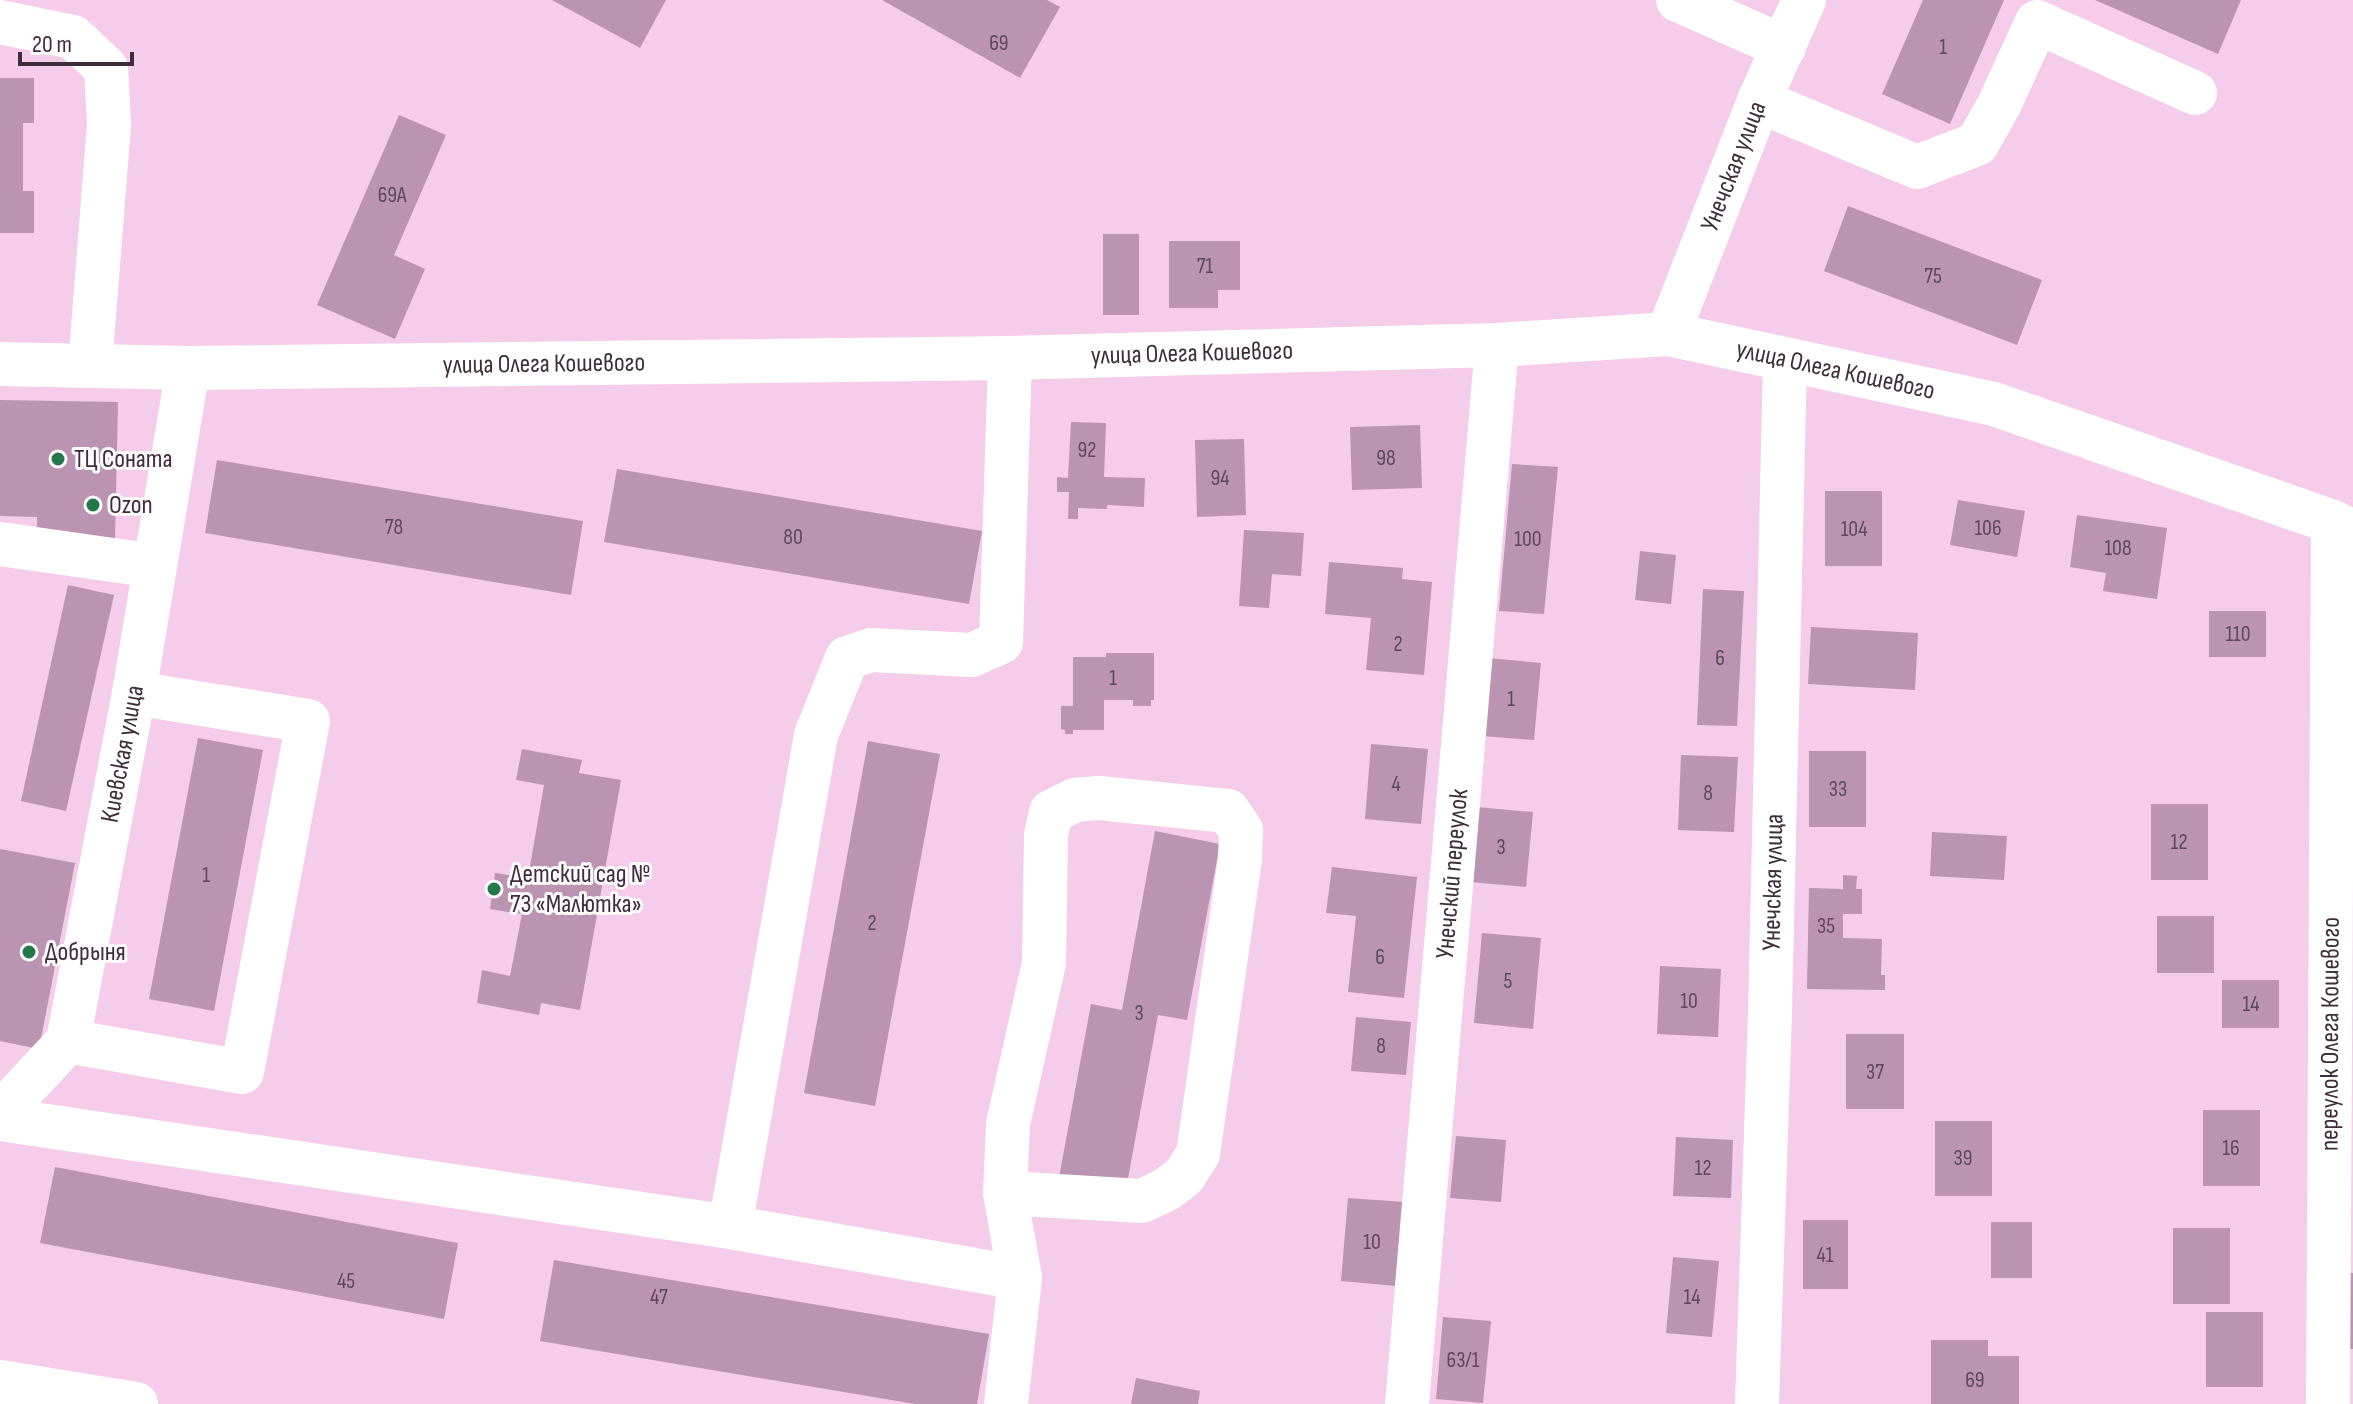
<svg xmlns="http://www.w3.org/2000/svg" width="2353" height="1404" viewBox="0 0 2353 1404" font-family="'Sofia Sans Condensed',sans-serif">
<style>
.building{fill:#ba94b1}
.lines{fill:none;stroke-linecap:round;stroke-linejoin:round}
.minor{stroke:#fff;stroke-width:44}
.poi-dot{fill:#24784a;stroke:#fefafd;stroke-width:3}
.labels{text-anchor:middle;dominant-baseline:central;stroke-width:6;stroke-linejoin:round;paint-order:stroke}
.number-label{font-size:22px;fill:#5d4858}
.street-label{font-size:26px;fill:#3e2e3a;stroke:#fefafd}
.poi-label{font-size:26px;fill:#3e2e3a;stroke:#fefafd;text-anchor:start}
</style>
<rect width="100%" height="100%" fill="#f5ccea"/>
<path class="building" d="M 552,0 L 666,0 L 640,48 Z
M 882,0 L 1047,0 L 1060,7 L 1020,78 Z
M 1923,0 L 2004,0 L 1950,124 L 1882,94 Z
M 2095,0 L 2241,0 L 2218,54 Z
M 0,78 L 34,78 L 34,123 L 23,123 L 23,191 L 34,191 L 34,233 L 0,233 Z
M 399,115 L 446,135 L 394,255 L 425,269 L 395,339 L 317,305 Z
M 1848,206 L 2042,280 L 2017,345 L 1824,271 Z
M 1103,234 L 1139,234 L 1139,315 L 1103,315 Z
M 1169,241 L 1240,241 L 1240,290 L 1218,290 L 1218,308 L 1169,308 Z
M 0,400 L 118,402 L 115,540 L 37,539 L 37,517 L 0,516 Z
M 1071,422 L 1106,423 L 1104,477 L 1145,478 L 1144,507 L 1107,505 L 1107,509 L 1078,508 L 1078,519 L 1068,519 L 1069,492 L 1057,492 L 1057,477 L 1068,478 Z
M 1420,425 L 1422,488 L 1352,490 L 1350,427 Z
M 1244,439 L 1246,515 L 1197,517 L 1195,440 Z
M 217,460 L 583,521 L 571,595 L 205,533 Z
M 1512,464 L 1558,467 L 1544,614 L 1499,611 Z
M 617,469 L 982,531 L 969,604 L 604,542 Z
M 1825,491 L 1882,491 L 1882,566 L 1825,566 Z
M 1958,500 L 2025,511 L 2017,557 L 1950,545 Z
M 2077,515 L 2167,528 L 2157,599 L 2103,591 L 2106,573 L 2070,567 Z
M 1244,530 L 1304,533 L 1301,576 L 1272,574 L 1269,608 L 1239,606 Z
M 1640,551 L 1676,555 L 1671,604 L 1635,600 Z
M 1329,562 L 1403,568 L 1402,579 L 1432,582 L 1424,675 L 1366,670 L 1371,618 L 1325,614 Z
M 68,585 L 114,595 L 66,811 L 21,801 Z
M 1703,589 L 1744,591 L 1737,726 L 1697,725 Z
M 2209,611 L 2266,611 L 2266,657 L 2209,657 Z
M 1811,627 L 1918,633 L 1915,690 L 1808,684 Z
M 1106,653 L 1154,653 L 1154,700 L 1151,700 L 1151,706 L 1133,706 L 1133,700 L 1104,700 L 1104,730 L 1073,730 L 1073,734 L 1065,734 L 1065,730 L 1061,729 L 1061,706 L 1073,706 L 1073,657 L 1106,657 Z
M 1488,658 L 1541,663 L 1534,740 L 1482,736 Z
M 198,738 L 263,750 L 214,1011 L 149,999 Z
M 868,741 L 940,754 L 875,1106 L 804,1093 Z
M 1371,744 L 1428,749 L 1421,824 L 1365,819 Z
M 522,749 L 582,760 L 579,773 L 621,780 L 580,1010 L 541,1003 L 539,1015 L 477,1003 L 482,970 L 510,976 L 522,914 L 490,909 L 495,873 L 528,878 L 544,785 L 516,780 Z
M 1809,751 L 1866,751 L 1866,827 L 1809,827 Z
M 1681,755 L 1738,757 L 1734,832 L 1678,830 Z
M 2151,804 L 2208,804 L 2208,880 L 2151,880 Z
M 1477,807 L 1533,812 L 1526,887 L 1470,882 Z
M 1155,831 L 1220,844 L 1187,1020 L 1158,1015 L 1125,1195 L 1058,1183 L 1091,1004 L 1122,1010 Z
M 1932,832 L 2007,836 L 2004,880 L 1930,876 Z
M 0,849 L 75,863 L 39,1049 L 0,1041 Z
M 1332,867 L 1417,877 L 1404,998 L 1348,992 L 1356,916 L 1326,913 Z
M 1843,875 L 1857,876 L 1856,889 L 1862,889 L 1862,914 L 1843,914 L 1843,938 L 1882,939 L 1881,975 L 1885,975 L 1885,990 L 1807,989 L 1809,888 L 1843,889 Z
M 2157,916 L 2214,916 L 2214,973 L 2157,973 Z
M 1482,933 L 1541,938 L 1533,1029 L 1474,1023 Z
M 1660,966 L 1721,969 L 1718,1037 L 1657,1034 Z
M 2222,980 L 2279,980 L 2279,1028 L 2222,1028 Z
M 1356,1017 L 1411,1022 L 1406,1075 L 1351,1071 Z
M 1846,1034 L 1904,1034 L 1904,1109 L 1846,1109 Z
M 2203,1110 L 2260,1110 L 2260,1186 L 2203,1186 Z
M 1935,1121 L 1992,1121 L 1992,1196 L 1935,1196 Z
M 1456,1136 L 1506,1140 L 1501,1202 L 1450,1198 Z
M 1676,1137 L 1733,1140 L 1731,1198 L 1673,1196 Z
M 55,1167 L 458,1243 L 444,1319 L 40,1243 Z
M 1348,1198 L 1404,1202 L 1396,1286 L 1341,1281 Z
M 1803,1220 L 1848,1220 L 1848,1289 L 1803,1289 Z
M 1991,1222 L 2032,1222 L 2032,1278 L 1991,1278 Z
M 2173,1228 L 2230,1228 L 2230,1304 L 2173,1304 Z
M 1673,1257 L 1719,1261 L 1712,1337 L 1666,1333 Z
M 554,1260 L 989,1334 L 977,1404 L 915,1404 L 540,1341 Z
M 2346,1273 L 2353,1273 L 2353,1349 L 2346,1349 Z
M 2206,1312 L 2263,1312 L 2263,1387 L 2206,1387 Z
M 1443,1317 L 1491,1321 L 1483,1403 L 1436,1399 Z
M 1931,1340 L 1988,1340 L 1988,1356 L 2019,1356 L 2019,1404 L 1931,1404 Z
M 1136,1378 L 1200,1391 L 1198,1404 L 1131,1404 Z"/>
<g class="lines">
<g class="minor">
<path d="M 1678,0 L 1784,47"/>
<path d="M 0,22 L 73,37 L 106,68 L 109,125 L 90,366"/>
<path d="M 1759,101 L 1917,167 L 1977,144 L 1999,105 L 2037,22 L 2195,93"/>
<path id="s1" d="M 1668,334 L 1759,101 L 1804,0"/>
<path id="s2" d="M 0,364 L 188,368 L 1010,358 L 1497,345 L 1668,334 L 1994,404 L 2333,522 L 2353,532"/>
<path d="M 0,544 L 155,566"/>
<path d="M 68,1041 L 242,1072 L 308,721 L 134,693"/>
<path id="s3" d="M 0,1114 L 68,1041 L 134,693 L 188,368"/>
<path d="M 0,1119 L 730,1227 L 1020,1278"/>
<path d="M 1005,1193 L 1142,1201 L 1167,1189 L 1184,1176 L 1198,1154 L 1240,859 L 1241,830 L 1228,811 L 1099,798 L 1075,800 L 1051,812 L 1046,835 L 1044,963 L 1008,1124 L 1005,1193 L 1020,1278 L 1006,1404"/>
<path d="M 730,1227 L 816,735 L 847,658 L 871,650 L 972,655 L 1001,642 L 1010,358"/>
<path d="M 0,1382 L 136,1404"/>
<path id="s4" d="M 1407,1404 L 1497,345"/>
<path id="s5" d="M 1757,1404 L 1770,1012 L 1785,360"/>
<path id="s6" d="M 2328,1404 L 2333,522"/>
</g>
</g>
<g class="poi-dot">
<circle cx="58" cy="459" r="8"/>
<circle cx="93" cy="505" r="8"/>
<circle cx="494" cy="889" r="8"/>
<circle cx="29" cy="952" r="8"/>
</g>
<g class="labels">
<g class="number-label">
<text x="999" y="43">69</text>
<text x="1943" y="47">1</text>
<text x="392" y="195">69А</text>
<text x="1205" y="266">71</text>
<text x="1933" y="276">75</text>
<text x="1087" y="450">92</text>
<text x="1386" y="458">98</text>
<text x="1220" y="478">94</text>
<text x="394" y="527">78</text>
<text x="1988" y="528">106</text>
<text x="1854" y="529">104</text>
<text x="793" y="537">80</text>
<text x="1528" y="539">100</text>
<text x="2118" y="548">108</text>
<text x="2238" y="634">110</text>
<text x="1398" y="644">2</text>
<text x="1720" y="658">6</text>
<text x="1113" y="678">1</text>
<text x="1511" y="699">1</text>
<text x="1396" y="784">4</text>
<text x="1838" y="789">33</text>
<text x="1708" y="793">8</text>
<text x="2179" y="842">12</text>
<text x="1501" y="847">3</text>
<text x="206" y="875">1</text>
<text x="872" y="923">2</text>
<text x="1826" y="926">35</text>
<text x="1380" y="957">6</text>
<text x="1508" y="981">5</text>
<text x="1689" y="1001">10</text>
<text x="2251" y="1004">14</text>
<text x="1139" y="1013">3</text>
<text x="1381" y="1046">8</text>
<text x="1875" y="1072">37</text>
<text x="2231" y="1148">16</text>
<text x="1963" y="1158">39</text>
<text x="1703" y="1168">12</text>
<text x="1372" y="1242">10</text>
<text x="1825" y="1255">41</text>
<text x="346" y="1281">45</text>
<text x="659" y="1297">47</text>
<text x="1692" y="1297">14</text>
<text x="1463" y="1360">63/1</text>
<text x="1975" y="1380">69</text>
</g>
<g class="street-label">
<text stroke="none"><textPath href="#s1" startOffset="180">Унечская улица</textPath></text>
<text stroke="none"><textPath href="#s2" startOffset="1192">улица Олега Кошевого</textPath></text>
<text stroke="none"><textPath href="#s2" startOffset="544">улица Олега Кошевого</textPath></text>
<text stroke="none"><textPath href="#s2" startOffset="1840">улица Олега Кошевого</textPath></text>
<text stroke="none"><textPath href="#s3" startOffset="392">Киевская улица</textPath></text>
<text stroke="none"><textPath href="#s4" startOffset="532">Унечский переулок</textPath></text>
<text stroke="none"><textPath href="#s5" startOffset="522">Унечская улица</textPath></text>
<text stroke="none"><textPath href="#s6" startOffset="370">переулок Олега Кошевого</textPath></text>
</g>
<g class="poi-label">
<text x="74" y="459">ТЦ Соната</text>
<text x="109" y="505">Ozon</text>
<text x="510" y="874">Детский сад №<tspan x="510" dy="30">73 «Малютка»</tspan></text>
<text x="45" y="952">Добрыня</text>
</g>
</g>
<path d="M20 52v12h112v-12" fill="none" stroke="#3e2e3a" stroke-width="4"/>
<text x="32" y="52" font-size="24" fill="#3e2e3a" stroke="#fefafd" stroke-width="6" paint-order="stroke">20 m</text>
</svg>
